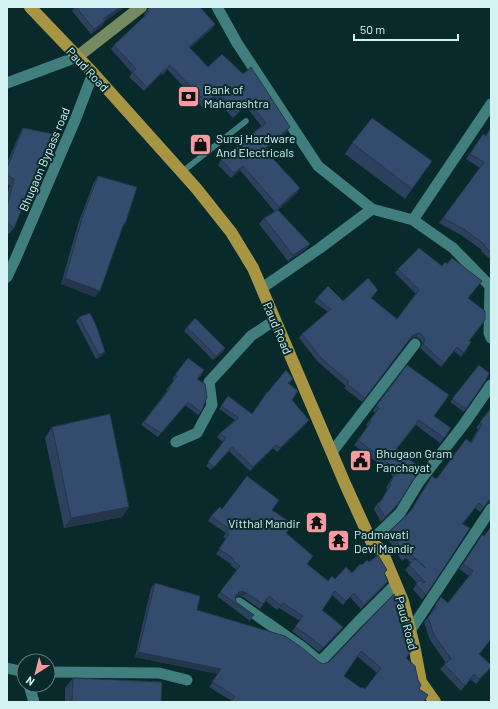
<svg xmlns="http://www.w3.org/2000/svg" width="498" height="709" viewBox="0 0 498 709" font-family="Barlow,sans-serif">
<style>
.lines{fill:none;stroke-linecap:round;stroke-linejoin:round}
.lane{stroke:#417f7f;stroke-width:5.5}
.street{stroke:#417f7f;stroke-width:11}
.secondary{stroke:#758a61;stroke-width:12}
.primary{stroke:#a89543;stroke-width:12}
.wall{fill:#2c415e;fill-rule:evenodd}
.shaded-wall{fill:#24354c}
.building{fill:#334c6d;stroke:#24354c;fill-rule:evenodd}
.labels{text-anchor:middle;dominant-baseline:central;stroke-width:4;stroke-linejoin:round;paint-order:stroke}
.street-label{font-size:12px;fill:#d3f2f1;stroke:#082a2a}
.poi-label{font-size:12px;fill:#d3f2f1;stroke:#082a2a;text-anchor:start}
</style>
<rect width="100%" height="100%" fill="#082a2a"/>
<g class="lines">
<path class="lane" d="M 182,172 L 246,121"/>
<path class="street" d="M 217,7 L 237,43 L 318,166 L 372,209 L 320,248 L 262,288
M 7,83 L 77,57
M 372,209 L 413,220 L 453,248 L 490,286 L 489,333 L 491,338
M 413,220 L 491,104
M 7,277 L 15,260 L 76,118 L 93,73
M 176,442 L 197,433 L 212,405 L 209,382 L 251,336 L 275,320
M 332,452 L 415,344
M 371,541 L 400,513 L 419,482 L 464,424 L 491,385
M 239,603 L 302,647 L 320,662 L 360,620 L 396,584
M 410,631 L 491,509
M 7,668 L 24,672
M 48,672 L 159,673 L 187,680
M 29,685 L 34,702"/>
<path class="secondary" d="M 77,57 L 141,7"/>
<path class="primary" d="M 30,7 L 93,73 L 196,188 L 231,232 L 253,268 L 346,486 L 371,541 L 382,551 L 403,601 L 415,650 L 421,682 L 435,702"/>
</g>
<path class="wall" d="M 75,7 L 125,7 L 105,21 L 102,26 L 91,34 L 72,11 Z
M 148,7 L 200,7 L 215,24 L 212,29 L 190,48 L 208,67 L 287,132 L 265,150 L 300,188 L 297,193 L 278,210 L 310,244 L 305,250 L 288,261 L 259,224 L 264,218 L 275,212 L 240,170 L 231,178 L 218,165 L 221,160 L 261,126 L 246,106 L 233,118 L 214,97 L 204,109 L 167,69 L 163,75 L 161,74 L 144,91 L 129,77 L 132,73 L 111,49 L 114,45 L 145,16 L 144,14 L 148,9 Z
M 491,127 L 491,260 L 481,251 L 482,250 L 461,235 L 439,223 L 480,168 L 466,159 L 483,134 L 486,135 Z
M 23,128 L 14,228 L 9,234 L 7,232 L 7,196 L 10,185 L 7,184 L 7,163 L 19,135 Z
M 352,143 L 432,161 L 405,199 L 345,154 Z
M 98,176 L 125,224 L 123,226 L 95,297 L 61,284 L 79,221 L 94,182 Z
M 398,269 L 468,299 L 470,341 L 471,342 L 461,357 L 454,351 L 441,367 L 420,348 L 422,345 L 422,342 L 420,339 L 416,337 L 412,338 L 409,340 L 362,402 L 344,388 L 346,386 L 318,362 L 299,338 L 302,334 L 328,312 L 314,302 L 317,298 L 343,301 L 375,295 L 371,298 L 397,319 L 416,294 L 395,273 Z
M 79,317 L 102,356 L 96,359 L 76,321 Z
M 187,327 L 225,348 L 222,353 L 213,360 L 184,331 Z
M 188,358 L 202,374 L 198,379 L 201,412 L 198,415 L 185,405 L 158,437 L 141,425 L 167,391 L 166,390 L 174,380 L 172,379 Z
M 479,365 L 486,380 L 464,412 L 450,402 Z
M 293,379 L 289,384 L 292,400 L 306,424 L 277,452 L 273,448 L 250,471 L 229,451 L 211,470 L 206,466 L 223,442 L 217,437 L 220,433 L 235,420 L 219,409 L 228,396 L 252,414 L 268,392 Z
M 376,406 L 434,416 L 448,434 L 440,443 L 416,425 L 396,450 L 421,468 L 394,509 L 381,522 L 374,509 L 377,504 L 380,502 L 388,489 L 386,488 L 393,476 L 386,471 L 387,470 L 354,445 L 368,427 L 366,425 L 375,413 L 373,411 Z
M 491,408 L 488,503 L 486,505 L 480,512 L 475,508 L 463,524 L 470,528 L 422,600 L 413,589 L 417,583 L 405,570 L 411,563 L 406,558 L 402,561 L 386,536 L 390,531 L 409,512 L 436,479 L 471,442 L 478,429 L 476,428 Z
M 52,427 L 122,517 L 64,528 L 45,438 Z
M 279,500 L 272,510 L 286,533 L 310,561 L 307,564 L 328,581 L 352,573 L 362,565 L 369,562 L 387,570 L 384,574 L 388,581 L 384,586 L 361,609 L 350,597 L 343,605 L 332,595 L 322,610 L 343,627 L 340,631 L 319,652 L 306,642 L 292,631 L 300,621 L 279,608 L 277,610 L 266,601 L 260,609 L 243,597 L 239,596 L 236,597 L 236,602 L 254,615 L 250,621 L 217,596 L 237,570 L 230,565 L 231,564 L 216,554 L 226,539 L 223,537 L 226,533 L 208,521 L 211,516 L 222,509 Z
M 491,527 L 491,639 L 479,655 L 488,671 L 476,684 L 470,679 L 461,691 L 440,669 L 446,663 L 430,640 L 424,622 L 432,613 L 431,612 L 441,597 L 448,603 L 469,576 L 459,569 L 482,535 L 484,536 Z
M 155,583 L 197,610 L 323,664 L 329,662 L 394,594 L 408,641 L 406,658 L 424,701 L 232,701 L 209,687 L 218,674 L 135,657 L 151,588 ZM 357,656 L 377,673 L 365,689 L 361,688 L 344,676 Z
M 73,678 L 161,702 L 65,702 L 65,688 Z"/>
<path class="shaded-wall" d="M 121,7 L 125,7 L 100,24 L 103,19 Z
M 105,21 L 102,26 L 91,34 L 94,29 Z
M 215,24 L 212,29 L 186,52 L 189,47 Z
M 165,69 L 161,74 L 144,91 L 147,87 Z
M 249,102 L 246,106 L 233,118 L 237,113 Z
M 290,127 L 287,132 L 261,153 L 264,149 Z
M 243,166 L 240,170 L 231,178 L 234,173 Z
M 300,188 L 297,193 L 275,212 L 279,207 Z
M 310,244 L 305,250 L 288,261 L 293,255 Z
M 65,278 L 100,291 L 95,297 L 61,284 Z
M 419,333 L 416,337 L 412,338 L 409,340 L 362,402 L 412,336 L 415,334 Z
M 225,348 L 222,353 L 213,360 L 216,356 Z
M 105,352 L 102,356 L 96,359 L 99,355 Z
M 309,420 L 306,424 L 277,452 L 280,448 Z
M 276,445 L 250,471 L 253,467 Z
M 491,498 L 491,502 L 488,503 L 485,505 L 489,500 Z
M 398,504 L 394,509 L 381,522 L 385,517 Z
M 129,507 L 122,517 L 64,528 L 71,518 Z
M 388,581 L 384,586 L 361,609 L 364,605 Z
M 242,591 L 246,593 L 243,597 L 239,596 L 236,597 L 236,595 L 239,592 Z
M 138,652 L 221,669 L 218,674 L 135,657 Z
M 491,667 L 488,671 L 476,684 L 479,679 Z"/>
<path class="building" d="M 76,7 L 121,7 L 103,19 L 105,21 L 94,29 Z
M 150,7 L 200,7 L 215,24 L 189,47 L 208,67 L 222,54 L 243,74 L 251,67 L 290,127 L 264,149 L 300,188 L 279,207 L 243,166 L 234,173 L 221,160 L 266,123 L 249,102 L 237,113 L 218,92 L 208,104 L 170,65 L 166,70 L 165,69 L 147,87 L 132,72 L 136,69 L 114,45 L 149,12 L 147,10 Z
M 372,118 L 432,161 L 412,189 L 352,143 Z
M 23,128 L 53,134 L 14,228 L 7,223 L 7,207 L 14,179 L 7,175 L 7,168 Z
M 491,128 L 491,252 L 484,246 L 485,245 L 465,230 L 443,218 L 484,162 L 470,154 L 483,134 L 486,136 Z
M 98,176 L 137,187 L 125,224 L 124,223 L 100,291 L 65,278 L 83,215 Z
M 278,210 L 310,244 L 293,255 L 264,218 Z
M 419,248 L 442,266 L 445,262 L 447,264 L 452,258 L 482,281 L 468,298 L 485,311 L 485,320 L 469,341 L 471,342 L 464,353 L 457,347 L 444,363 L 423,344 L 425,340 L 424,338 L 422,335 L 419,333 L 415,334 L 412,336 L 365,398 L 347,384 L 349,382 L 321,358 L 302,334 L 331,309 L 317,298 L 328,286 L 343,301 L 368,278 L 378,290 L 371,298 L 397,319 L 419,290 L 398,269 Z
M 90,313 L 96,325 L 105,352 L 99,355 L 79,317 Z
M 195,318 L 225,348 L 216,356 L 187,327 Z
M 188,358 L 204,370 L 197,379 L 205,384 L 207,397 L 201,412 L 188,402 L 161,433 L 144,422 L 170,388 L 169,387 L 177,376 L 175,375 Z
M 407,365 L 449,395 L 434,416 L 451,428 L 444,438 L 419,420 L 396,449 L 421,468 L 398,504 L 385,517 L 377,504 L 381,501 L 391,484 L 390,483 L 397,471 L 389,466 L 390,465 L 358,440 L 371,422 L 370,420 L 379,408 L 376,406 Z
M 479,365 L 489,373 L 486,380 L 466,409 L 452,399 Z
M 286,370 L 293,379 L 288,383 L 298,391 L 292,400 L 309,420 L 280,448 L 276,445 L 253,467 L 232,447 L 214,467 L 208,462 L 226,438 L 220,433 L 239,418 L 221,406 L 228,396 L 252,414 L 267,392 L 268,392 Z
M 491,408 L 491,498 L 489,500 L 484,507 L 479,503 L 462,524 L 470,528 L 426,595 L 416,584 L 420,580 L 423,583 L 425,582 L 409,565 L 415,559 L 426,568 L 409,553 L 406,556 L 390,531 L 410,512 L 432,476 L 436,479 L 438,477 L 454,455 L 466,439 L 471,443 L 482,424 L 480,422 Z
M 110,414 L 129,507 L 71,518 L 52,427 Z
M 247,476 L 279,500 L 272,510 L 293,524 L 286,533 L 313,556 L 307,564 L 328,581 L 332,576 L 335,579 L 346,567 L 352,573 L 360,564 L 362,565 L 367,560 L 369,562 L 378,555 L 387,570 L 384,573 L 388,581 L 364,605 L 354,593 L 346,601 L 335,591 L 322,610 L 343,627 L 323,648 L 310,637 L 295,627 L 303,616 L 283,603 L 281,606 L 269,596 L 263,604 L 246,593 L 242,591 L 239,592 L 236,595 L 235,597 L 236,602 L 254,615 L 253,616 L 220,592 L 240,566 L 233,560 L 234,559 L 219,549 L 229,534 L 227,532 L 229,529 L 211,516 L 220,507 L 222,509 Z
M 491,527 L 491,639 L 479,654 L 491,665 L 491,667 L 479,679 L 474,674 L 465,686 L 444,664 L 451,659 L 434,635 L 428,617 L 436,608 L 435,606 L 441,597 L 448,603 L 473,571 L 463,564 L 482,535 L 484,536 Z
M 155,583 L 200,596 L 197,610 L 285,636 L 301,647 L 319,662 L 323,664 L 329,662 L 394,594 L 403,614 L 409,639 L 408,641 L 410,643 L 411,646 L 412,650 L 406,658 L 415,666 L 418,680 L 421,685 L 419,689 L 428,695 L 424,701 L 425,702 L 231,702 L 235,696 L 212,682 L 221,669 L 138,652 ZM 361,651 L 381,668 L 365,689 L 362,687 L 361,688 L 344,676 Z
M 73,678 L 162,682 L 161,702 L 72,702 Z"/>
<defs>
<symbol id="bank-square" viewBox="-11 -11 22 22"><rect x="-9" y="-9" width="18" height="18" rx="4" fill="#f49aa1" stroke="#082a2a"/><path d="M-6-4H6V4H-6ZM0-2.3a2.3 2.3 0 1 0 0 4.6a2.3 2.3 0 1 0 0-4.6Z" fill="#111"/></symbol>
<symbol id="shop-square" viewBox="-11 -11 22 22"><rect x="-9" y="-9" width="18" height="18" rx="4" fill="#f49aa1" stroke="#082a2a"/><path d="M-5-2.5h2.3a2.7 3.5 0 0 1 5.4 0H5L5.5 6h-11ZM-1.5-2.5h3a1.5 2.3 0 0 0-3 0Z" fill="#111"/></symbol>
<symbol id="civic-square" viewBox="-11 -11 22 22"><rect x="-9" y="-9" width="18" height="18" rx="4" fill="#f49aa1" stroke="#082a2a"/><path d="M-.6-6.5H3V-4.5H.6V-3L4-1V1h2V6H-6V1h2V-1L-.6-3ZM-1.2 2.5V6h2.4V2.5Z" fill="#111"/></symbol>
<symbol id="temple-square" viewBox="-11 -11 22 22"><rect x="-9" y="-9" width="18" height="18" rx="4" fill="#f49aa1" stroke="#082a2a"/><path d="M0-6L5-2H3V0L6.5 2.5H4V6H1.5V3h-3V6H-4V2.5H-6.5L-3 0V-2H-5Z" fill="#111"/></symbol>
</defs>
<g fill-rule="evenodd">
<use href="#bank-square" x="176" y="84" width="25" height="25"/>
<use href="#shop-square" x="188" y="132" width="25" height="25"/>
<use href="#civic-square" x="348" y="448" width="25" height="25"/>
<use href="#temple-square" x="304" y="510" width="25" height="25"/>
<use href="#temple-square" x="326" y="528" width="25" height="25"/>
</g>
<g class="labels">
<g class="street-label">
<text transform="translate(88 69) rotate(47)">Paud Road</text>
<text transform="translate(44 159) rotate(-67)">Bhugaon Bypass road</text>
<text transform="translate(278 328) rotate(67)">Paud Road</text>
<text transform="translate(407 623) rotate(75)">Paud Road</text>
</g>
<g class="poi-label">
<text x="204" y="89">Bank of<tspan x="204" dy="14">Maharashtra</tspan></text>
<text x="216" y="138">Suraj Hardware<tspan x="216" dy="14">And Electricals</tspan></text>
<text x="376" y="453">Bhugaon Gram<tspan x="376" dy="14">Panchayat</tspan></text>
<text x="300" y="523" text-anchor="end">Vitthal Mandir</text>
<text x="354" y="534">Padmavati<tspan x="354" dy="14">Devi Mandir</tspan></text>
</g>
</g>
<rect width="498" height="709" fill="none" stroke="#d3f2f1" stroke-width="16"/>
<g transform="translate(36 673) rotate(216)"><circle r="19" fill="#082a2a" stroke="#597a7a"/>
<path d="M0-3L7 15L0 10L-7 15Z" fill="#f49aa1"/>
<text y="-6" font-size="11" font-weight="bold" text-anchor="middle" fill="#d3f2f1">N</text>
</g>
<path d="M354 34v6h104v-6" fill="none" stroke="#d3f2f1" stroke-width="2"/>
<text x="360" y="34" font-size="12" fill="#d3f2f1" stroke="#082a2a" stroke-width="3" paint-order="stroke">50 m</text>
</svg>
